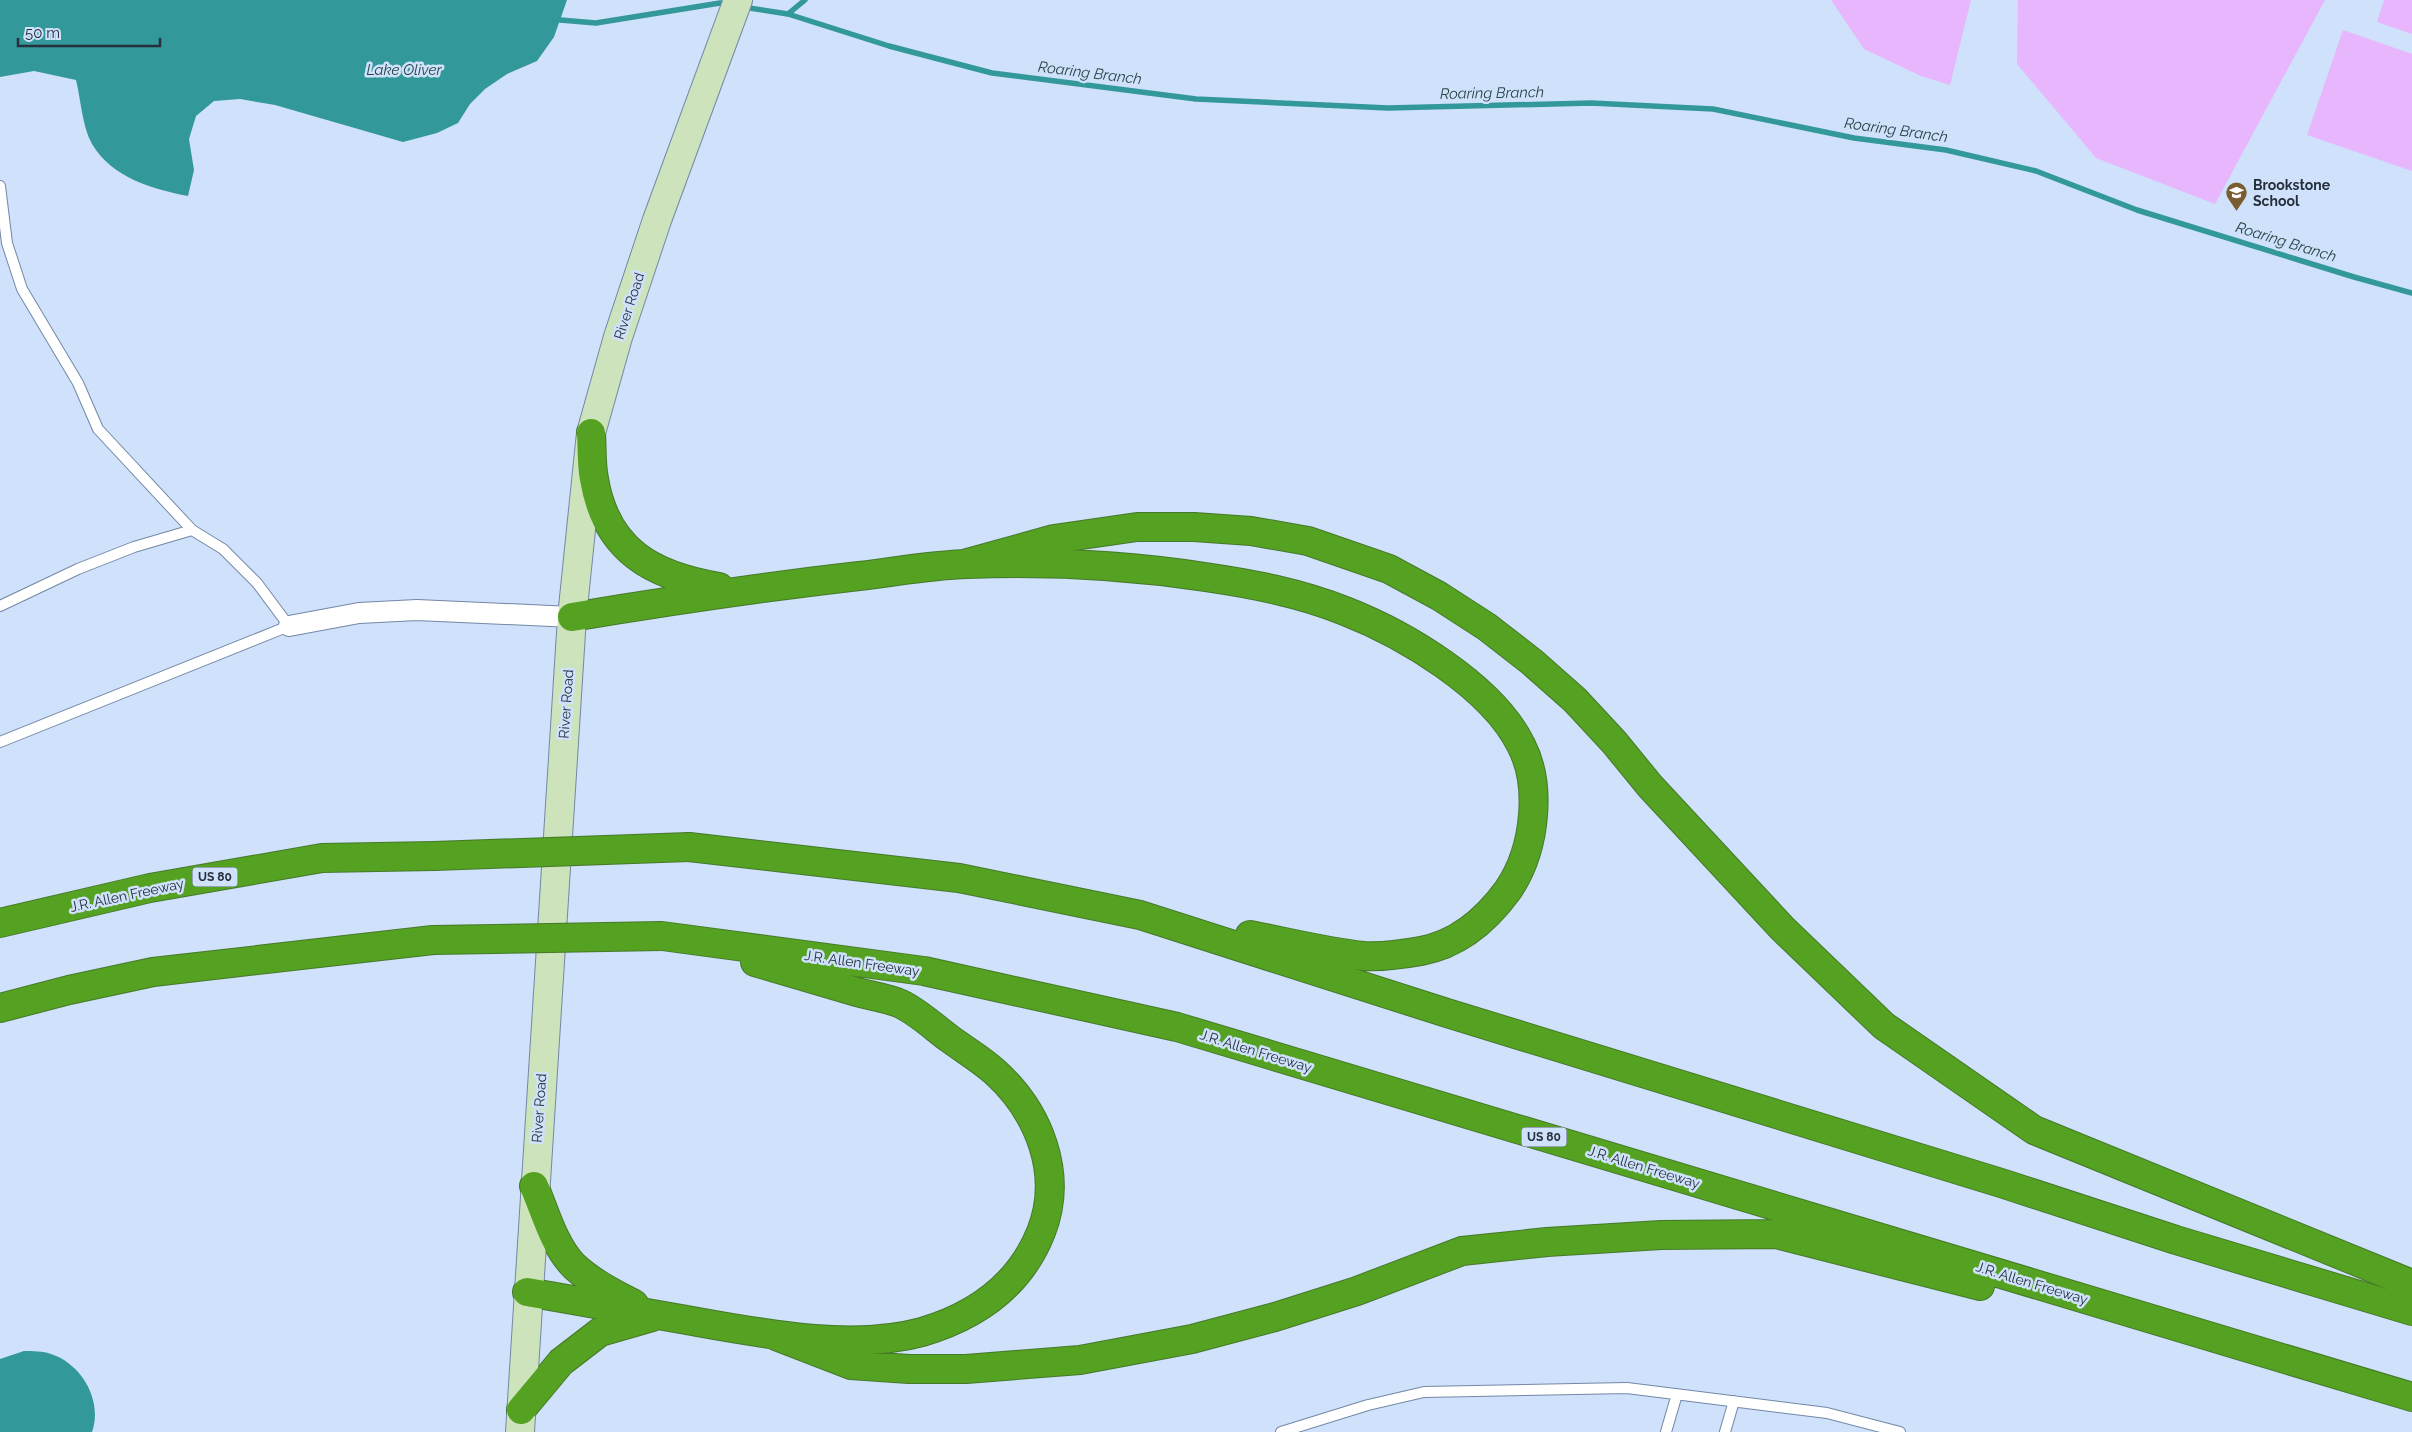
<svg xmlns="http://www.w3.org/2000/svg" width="2412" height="1432" viewBox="0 0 2412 1432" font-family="Raleway,sans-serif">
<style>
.green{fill:#e8b6fc}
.water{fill:#339899}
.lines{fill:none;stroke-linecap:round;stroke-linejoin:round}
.stream{stroke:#339899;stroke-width:5.5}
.lane-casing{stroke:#7388a5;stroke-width:12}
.street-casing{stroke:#7388a5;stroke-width:22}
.secondary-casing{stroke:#7388a5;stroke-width:30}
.highway-casing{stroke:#45792a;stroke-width:30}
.lane{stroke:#fff;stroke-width:10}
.street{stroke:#fff;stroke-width:20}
.secondary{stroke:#cce3bc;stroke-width:28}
.highway{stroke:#55a121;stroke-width:28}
.highway-bridge-casing{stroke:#45792a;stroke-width:30;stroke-linecap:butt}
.highway-bridge{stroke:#55a121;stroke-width:28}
.labels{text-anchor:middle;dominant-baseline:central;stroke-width:5;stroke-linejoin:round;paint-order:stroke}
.shield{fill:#cfe1fb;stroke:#596475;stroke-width:1}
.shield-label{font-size:12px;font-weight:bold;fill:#262f3b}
.poi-label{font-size:14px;font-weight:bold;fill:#262f3b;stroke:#cfe1fb;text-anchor:start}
.street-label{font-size:14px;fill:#262f3b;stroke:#cfe1fb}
.water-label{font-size:15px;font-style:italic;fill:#284646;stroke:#cfe1fb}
</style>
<rect width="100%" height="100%" fill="#cfe1fb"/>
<path class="green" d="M 1831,0 L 1971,0 L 1950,85 L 1921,76 L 1864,49 Z
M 2018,0 L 2325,0 L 2215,204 L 2096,158 L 2017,64 Z
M 2384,0 L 2412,0 L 2412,34 L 2377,22 Z
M 2343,30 L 2412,54 L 2412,171 L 2307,135 Z"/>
<path class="water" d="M 0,0 L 567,0 L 554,37 L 537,61 L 507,74 L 485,89 L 470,104 L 458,123 L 437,133 L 403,142 L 275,105 L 240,99 L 214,101 L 196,116 L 189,139 L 194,170 L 188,196 C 153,189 112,178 92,144 C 82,126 81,100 76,80 L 34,71 L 0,77 Z
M 24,1351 C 33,1351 43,1351 51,1354 C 82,1364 103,1401 92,1432 L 0,1432 L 0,1359 Z"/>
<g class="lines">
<path class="stream" d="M 743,7 L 788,14 L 889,46 L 992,73 L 1196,99 L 1388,108 L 1591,103 L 1713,109 L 1854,138 L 1946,150 L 2036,171 L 2137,210 L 2354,277 L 2412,293
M 788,14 L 805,0
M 560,20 L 596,23 L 720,3 L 729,4"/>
<defs>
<path id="lane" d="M 0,186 L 7,243 L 22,289 L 78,383 L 98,429 L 192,530 L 223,549 L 257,583 L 289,626 L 0,742
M 0,606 L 78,569 L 134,547 L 192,530
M 1281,1432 L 1368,1405 L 1424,1392 L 1627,1388 L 1827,1413 L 1900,1432
M 1666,1432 L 1677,1394
M 1725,1432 L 1734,1401"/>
<path id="street" d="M 289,626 L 359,613 L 417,610 L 572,617"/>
<path id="secondary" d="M 520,1432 L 572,617 L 591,433 L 618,337 L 657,220 L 738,0"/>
<path id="highway" d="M 591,433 C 592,448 591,465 594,479 C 606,551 653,576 719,587
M 964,564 L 1054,539 L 1137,527 L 1194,527 L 1251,531 L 1308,541 L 1389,569 L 1439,596 L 1487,627 L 1532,662 L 1575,700 L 1614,742 L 1650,786 L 1782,928 L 1884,1026 L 2034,1130 L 2412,1284
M 572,617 C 668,601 763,587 859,576 C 894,572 931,565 967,564 C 1046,561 1126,565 1205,577 C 1253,584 1300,593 1345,611 C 1404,634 1492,686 1521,745 C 1532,766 1535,791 1533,815 C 1531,841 1523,868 1508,890 C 1487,919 1458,944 1421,951 C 1404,954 1381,957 1364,956 C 1326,952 1287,942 1250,935
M 689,847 L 959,878 L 1140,915 L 1447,1013 L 2001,1183 L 2176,1240 L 2412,1311
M 0,923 L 150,888 L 322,858 L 434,856
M 662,936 L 924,971 L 1177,1027 L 2412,1397
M 0,1008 L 69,990 L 153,972 L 433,940
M 534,1186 C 545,1212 554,1246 574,1266 C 591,1282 613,1293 634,1304
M 527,1292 C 578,1301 630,1310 681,1319 C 754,1332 850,1352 922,1332 C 976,1316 1020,1285 1041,1232 C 1064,1174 1039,1112 995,1072 C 982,1060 965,1050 950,1039 C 935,1028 918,1012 901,1004 C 888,998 871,996 857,992 C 823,982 789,972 755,962
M 776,1336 L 851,1365 L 909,1369 L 966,1369 L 1080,1360 L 1192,1339 L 1275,1317 L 1357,1291 L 1462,1251 L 1547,1242 L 1661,1235 L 1776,1234 L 1980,1286
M 521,1410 L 561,1362 L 600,1332 L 652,1317"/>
</defs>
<use href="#lane" class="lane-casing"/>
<use href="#street" class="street-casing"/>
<use href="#secondary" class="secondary-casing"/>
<use href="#highway" class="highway-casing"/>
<use href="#lane" class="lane"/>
<use href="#street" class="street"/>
<use href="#secondary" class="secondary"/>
<use href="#highway" class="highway"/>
<defs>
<path id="highway-bridge" d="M 434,856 L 689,847
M 433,940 L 662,936"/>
</defs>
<use href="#highway-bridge" class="highway-bridge-casing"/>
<use href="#highway-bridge" class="highway-bridge"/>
</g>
<defs>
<symbol id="school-pin" viewBox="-11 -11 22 30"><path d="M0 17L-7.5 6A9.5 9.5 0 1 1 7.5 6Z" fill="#795c30" stroke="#cfe1fb"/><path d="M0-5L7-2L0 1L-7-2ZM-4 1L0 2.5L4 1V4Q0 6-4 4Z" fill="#fff"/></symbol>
</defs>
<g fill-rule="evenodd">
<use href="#school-pin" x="2224" y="180" width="25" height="34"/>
</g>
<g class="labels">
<g class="shield">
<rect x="192.5" y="867.5" width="45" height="19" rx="4"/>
<rect x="1521.5" y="1127.5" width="45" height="19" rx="4"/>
</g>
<g class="shield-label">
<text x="215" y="877">US 80</text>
<text x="1544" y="1137">US 80</text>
</g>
<g class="poi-label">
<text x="2253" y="185">Brookstone<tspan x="2253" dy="16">School</tspan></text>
</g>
<g class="street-label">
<text transform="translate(629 306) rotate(-72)">River Road</text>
<text transform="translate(566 704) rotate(-86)">River Road</text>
<text transform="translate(127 895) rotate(-12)">J.R. Allen Freeway</text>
<text transform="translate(862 963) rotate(8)">J.R. Allen Freeway</text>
<text transform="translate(1256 1051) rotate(17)">J.R. Allen Freeway</text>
<text transform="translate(539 1108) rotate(-86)">River Road</text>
<text transform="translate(1644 1167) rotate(17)">J.R. Allen Freeway</text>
<text transform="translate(2032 1283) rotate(17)">J.R. Allen Freeway</text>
</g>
<g class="water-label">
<text x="404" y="70">Lake Oliver</text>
<text transform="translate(1090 73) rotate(7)">Roaring Branch</text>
<text transform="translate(1492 93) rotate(-1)">Roaring Branch</text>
<text transform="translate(1896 130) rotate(8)">Roaring Branch</text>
<text transform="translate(2286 242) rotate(17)">Roaring Branch</text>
</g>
</g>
<path d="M18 38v8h142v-8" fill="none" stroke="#262f3b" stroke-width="2.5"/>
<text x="25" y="38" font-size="15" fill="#262f3b" stroke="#cfe1fb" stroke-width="4" paint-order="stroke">50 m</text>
</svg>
